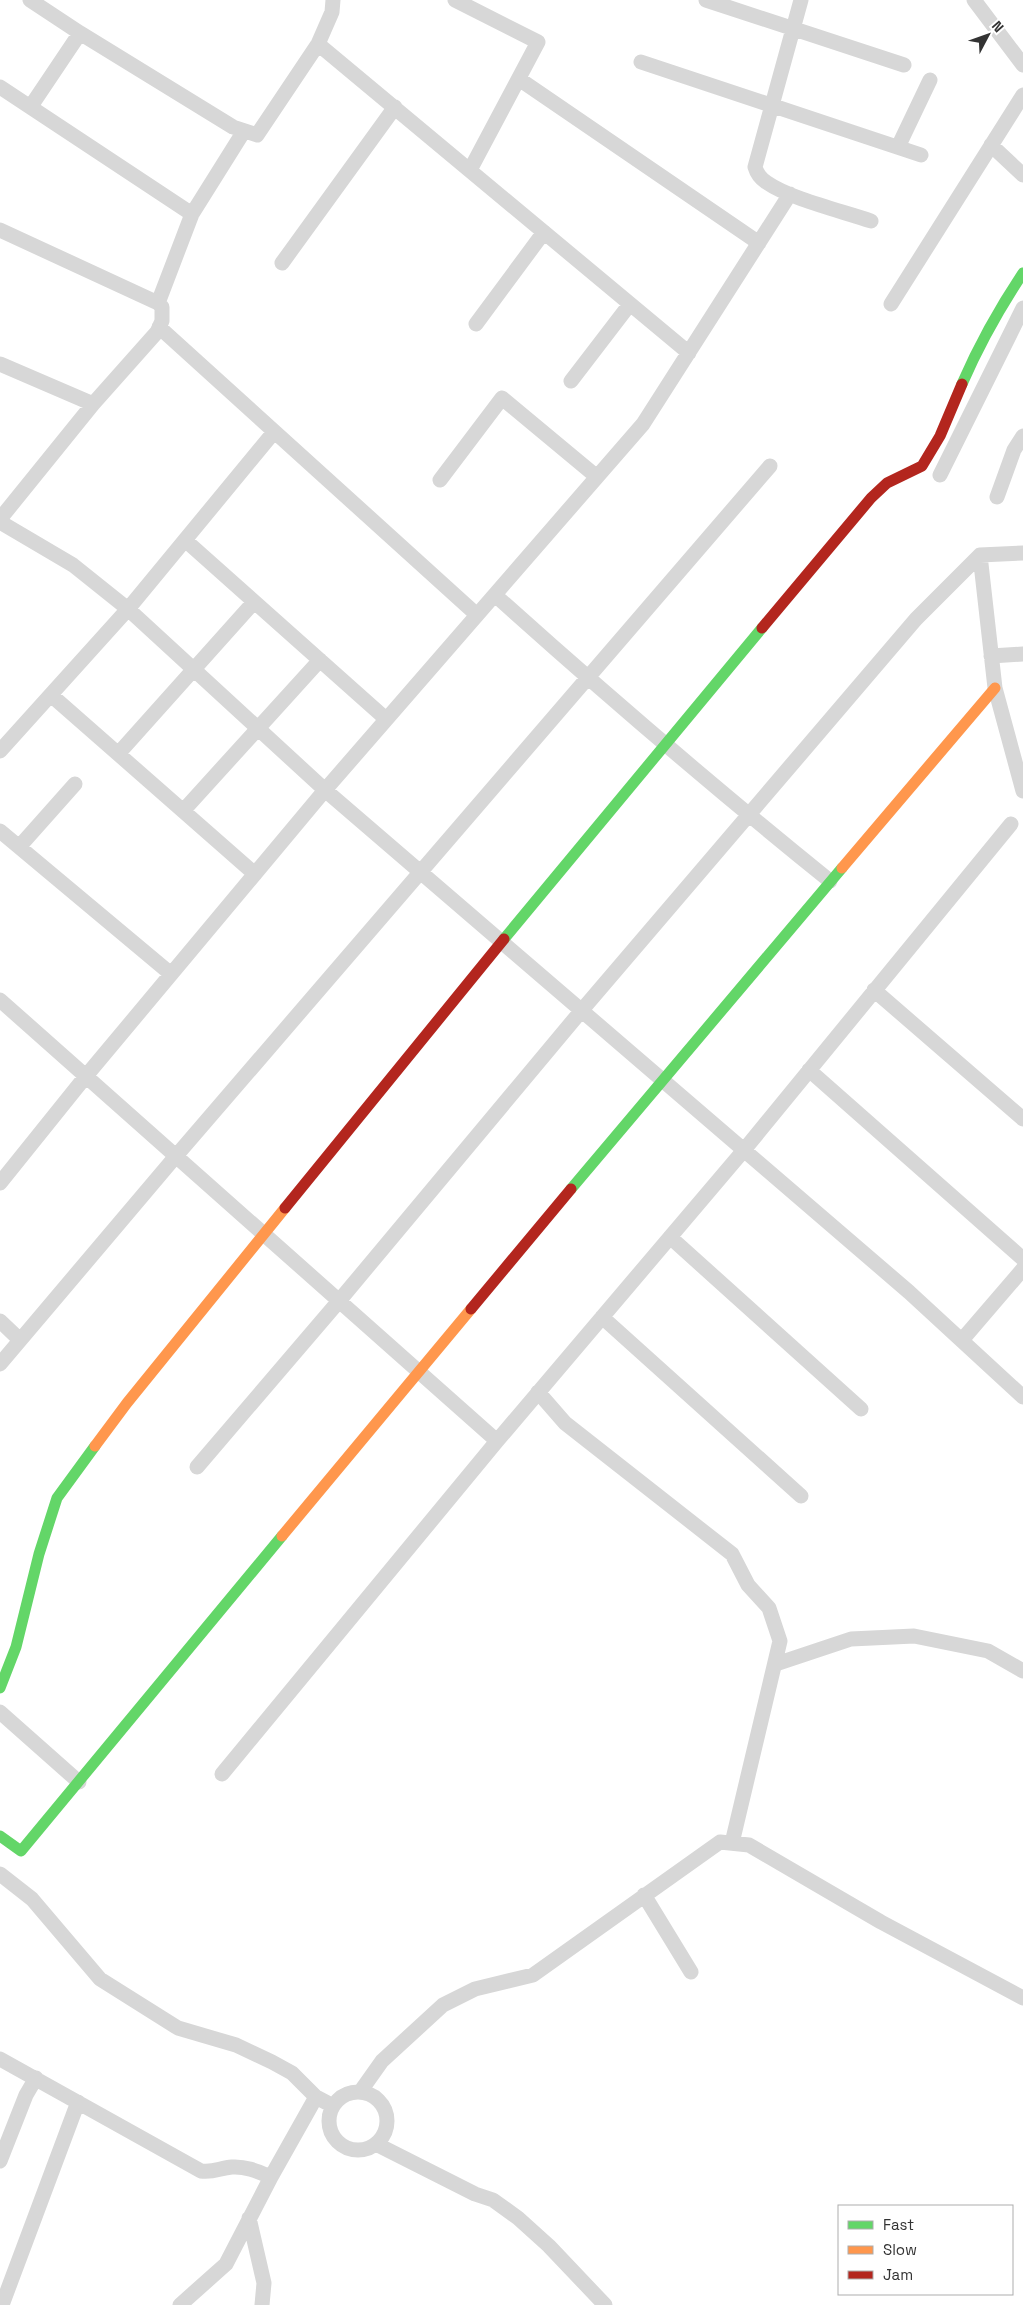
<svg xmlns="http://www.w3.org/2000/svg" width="1023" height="2305" viewBox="0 0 1023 2305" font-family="'Space Grotesk',sans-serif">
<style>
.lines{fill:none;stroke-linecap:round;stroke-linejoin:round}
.street{stroke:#d7d7d7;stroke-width:15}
.fast{stroke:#63d668;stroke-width:11}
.slow{stroke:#ff974d;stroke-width:11}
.jam{stroke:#b3261e;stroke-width:11}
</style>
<rect width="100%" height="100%" fill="#fff"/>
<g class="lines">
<path class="street" d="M 30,0 L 80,33 L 233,127 L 257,135 L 318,44
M 333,0 L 332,12 L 318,44 L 689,353
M 455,0 L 538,42 L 470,170
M 706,0 L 904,65
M 801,0 L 755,167 C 757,174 760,178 766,182 C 790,199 842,211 871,221
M 974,0 L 1023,65
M 641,62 L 921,155
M 519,79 L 759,243
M 0,87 L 192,214
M 31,106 L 80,33
M 991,145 L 1023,175
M 898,147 L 930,80
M 0,230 L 158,303 L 162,307 L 162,321 L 157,332 L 93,404 L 0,519
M 282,263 L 395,107
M 158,303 L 192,214 L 244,131
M 891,304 L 1023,95
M 476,324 L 544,232
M 159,327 L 477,615
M 0,364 L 93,404
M 571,381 L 630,304
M 940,475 L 1023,308
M 440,480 L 502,398 L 597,477
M 997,497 L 1014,450 L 1023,436
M 0,522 L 73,565 L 128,609 L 325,790 L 909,1292 L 1023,1397
M 185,540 L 386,719
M 980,555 L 995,688 L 1023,791
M 495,595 C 604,693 716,789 830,881
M 991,656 L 1023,654
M 51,695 L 255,874
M 0,751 L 128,609 L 274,432
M 118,754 L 254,602
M 183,811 L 320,660
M 0,831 L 171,974
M 19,847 L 75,784
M 874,990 L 1023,1119
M 0,1000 L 497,1441
M 809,1070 L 1023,1259
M 0,1183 L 86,1076 L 325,790 L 643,424 L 790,194
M 670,1237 L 861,1409
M 602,1317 L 801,1496
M 0,1321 L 20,1340
M 962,1340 L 1023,1269
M 0,1364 L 176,1156 L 770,466
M 538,1392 L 565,1423 L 732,1554 L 748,1585 L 769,1608 L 780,1641 L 732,1843
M 197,1467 L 339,1301 L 582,1010 L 916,619 L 980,555 L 1023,553
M 776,1664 L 851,1639 L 914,1636 L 988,1651 L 1023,1671
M 0,1712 L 79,1782
M 222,1774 L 497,1441 L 744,1150 L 1011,824
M 0,1874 L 32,1899 L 100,1979 L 178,2028 L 236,2045 L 272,2062 L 292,2073 L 316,2097 L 333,2106
M 644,1895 L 691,1972
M 0,2059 L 201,2171 C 213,2173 220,2168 232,2167 C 246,2166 259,2172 271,2177
M329 2121a29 29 0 1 1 58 0a29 29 0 1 1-58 0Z
M 360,2092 L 382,2061 L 443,2005 L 475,1989 L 533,1975 L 720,1842 L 749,1845 L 881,1922 L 1023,1998
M 376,2144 L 475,2194 L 493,2200 L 518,2218 L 549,2246 L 605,2305
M 0,2161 L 26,2095 L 36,2078
M 249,2218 L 264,2283 L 262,2305
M 2,2305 L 78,2102
M 180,2305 L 226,2264 L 271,2177 L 316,2097"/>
<path class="fast" d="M 962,384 C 979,345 999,309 1023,273
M 504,939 L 762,628
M 571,1189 L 842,868
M 0,1688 L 16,1647 L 39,1554 L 57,1498 L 95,1446
M 0,1836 L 21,1851 L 282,1536"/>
<path class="slow" d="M 842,868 L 995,688
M 95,1446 L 127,1403 L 285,1208
M 282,1536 L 471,1309"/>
<path class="jam" d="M 762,628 L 871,498 L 887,483 L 922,466 L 940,436 L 962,384
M 285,1208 L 504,939
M 471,1309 L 571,1189"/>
</g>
<rect x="838" y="2205" width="175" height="90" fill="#ffffff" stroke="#adadad"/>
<rect x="848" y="2221" width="25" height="8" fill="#63d668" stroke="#adadad"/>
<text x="883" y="2230" font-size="15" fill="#333333">Fast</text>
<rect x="848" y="2246" width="25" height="8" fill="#ff974d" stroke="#adadad"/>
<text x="883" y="2255" font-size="15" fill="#333333">Slow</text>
<rect x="848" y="2271" width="25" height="8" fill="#b3261e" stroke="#adadad"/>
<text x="883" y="2280" font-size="15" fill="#333333">Jam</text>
<g transform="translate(988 35) rotate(49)" stroke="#ffffff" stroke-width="4" paint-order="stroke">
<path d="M0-4L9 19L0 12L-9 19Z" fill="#333333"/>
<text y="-8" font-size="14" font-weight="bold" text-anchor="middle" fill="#333333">N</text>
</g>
</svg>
